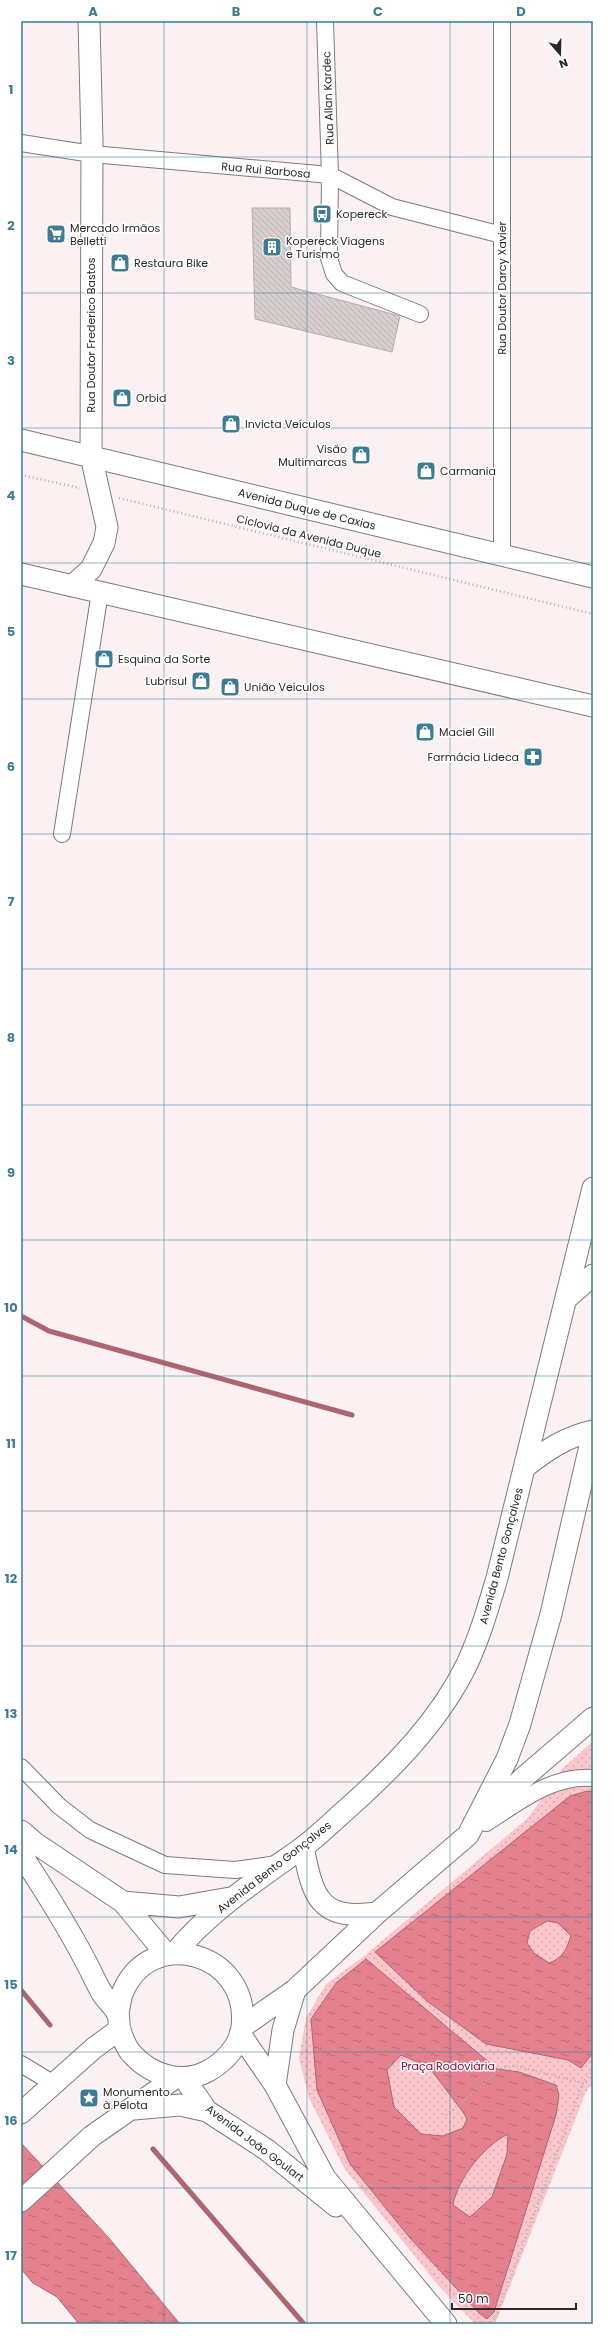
<svg xmlns="http://www.w3.org/2000/svg" width="614" height="2345" viewBox="0 0 614 2345" font-family="Poppins,sans-serif">
<style>
.park{fill:url(#park-dots)}
.water{fill:url(#water-ripples);stroke:#ad6670;fill-rule:evenodd}
.lines{fill:none;stroke-linecap:round;stroke-linejoin:round}
.stream{stroke:#ad6670;stroke-width:5}
.building{fill:url(#building-back-hatch);stroke:#b8adae}
.minor-casing{stroke:#82797a;stroke-width:18}
.major-casing{stroke:#82797a;stroke-width:23}
.path{stroke:#b8afb0;stroke-width:2.5;stroke-dasharray:1 3;stroke-linecap:butt}
.minor{stroke:#fff;stroke-width:16}
.major{stroke:#fff;stroke-width:21}
.grid{fill:none;stroke:#3d7c91;stroke-width:1;stroke-opacity:0.55}
.labels{text-anchor:middle;dominant-baseline:central;stroke-width:3;stroke-linejoin:round;paint-order:stroke}
.street-label{font-size:11px;fill:#2b2727;stroke:#fff}
.poi-label{font-size:11px;fill:#2b2727;stroke:#fff;text-anchor:start}
.park-label{font-size:11px;fill:#860931;stroke:#fff}
.neatline{fill:none;stroke:#3d7c91;stroke-width:1.5}
.grid-label{font-size:13px;text-anchor:middle;font-weight:bold;fill:#3d7c91}
</style>
<defs>
<pattern id="park-dots" width="8" height="8" patternUnits="userSpaceOnUse"><rect width="8" height="8" fill="#fbc7cc"/><path d="M2 2h.1M6 6h.1" fill="none" stroke="#d7abaf" stroke-width="1.8" stroke-linecap="round"/></pattern>
<pattern id="water-ripples" width="26" height="14" patternUnits="userSpaceOnUse"><rect width="26" height="14" fill="#e5818f"/><path d="M2 4q2-2 4 0t4 0M15 11q2-2 4 0t4 0" fill="none" stroke="#ba6a75"/></pattern>
<pattern id="building-back-hatch" width="6" height="6" patternUnits="userSpaceOnUse"><rect width="6" height="6" fill="#d8cecf"/><path d="M-1 5l2 2M0 0l6 6M5-1l2 2" fill="none" stroke="#bab1b2"/></pattern>
</defs>
<rect width="100%" height="100%" fill="#fcf1f2"/>
<path class="park" d="M 593,1741 L 593,2083 L 586,2092 L 495,2324 L 475,2324 L 437,2284 L 344,2168 L 309,2098 L 299,2058 L 306,2018 L 326,1984 L 364,1956 L 528,1818 L 563,1768 Z"/>
<path class="water" d="M 587,1791 L 593,1792 L 593,2053 L 581,2068 L 568,2060 L 486,2044 L 427,2001 L 375,1952 L 570,1796 ZM 547,1921 L 558,1923 L 571,1936 C 566,1950 563,1958 549,1963 L 534,1953 L 527,1943 L 530,1931 Z
M 366,1959 L 497,2069 L 519,2072 L 556,2085 L 559,2095 L 556,2115 L 494,2312 L 487,2319 L 479,2313 L 410,2238 L 350,2164 L 317,2090 L 311,2019 L 336,1983 ZM 401,2055 L 429,2067 L 463,2112 L 467,2119 L 463,2128 L 443,2136 L 421,2134 L 394,2107 L 387,2070 ZM 508,2134 L 507,2154 L 492,2197 L 470,2217 L 453,2205 C 458,2178 484,2146 508,2134 Z
M 21,2143 L 108,2237 L 180,2324 L 79,2324 L 57,2297 L 33,2283 L 21,2269 Z"/>
<g class="lines">
<path class="stream" d="M 21,1316 L 49,1331 L 352,1415
M 21,1990 L 50,2025
M 153,2149 L 304,2324"/>
</g>
<path class="building" d="M 252,208 L 290,208 L 291,287 L 400,316 L 392,352 L 255,319 Z"/>
<g class="lines">
<defs>
<path id="minor" d="M 325,21 L 330,175 L 329,258 L 334,274 L 342,283 L 420,314
M 502,21 L 502,556
M 21,143 L 92,154 L 330,175 L 392,207 L 502,235
M 62,834 L 100,592
M 21,1767 L 59,1806 L 90,1830 L 165,1865 L 235,1870 L 277,1864
M 486,1823 C 518,1803 553,1774 593,1778
M 21,2064 L 54,2084"/>
<path id="major" d="M 21,440 L 593,577
M 21,574 L 593,706
M 72,586 L 91,569 L 104,543 L 107,527 L 91,456 L 92,142 L 89,21
M 568,1297 L 593,1275
M 525,1467 C 545,1451 567,1436 593,1431
M 484,1818 L 522,1779 L 593,1718
M 21,1831 L 35,1843 L 123,1902 L 167,1955
M 303,1847 C 313,1896 318,1921 377,1913
M 21,1854 C 44,1889 66,1924 85,1960 C 91,1971 96,1983 102,1993 C 106,2000 115,2007 118,2015 C 120,2019 118,2025 120,2030 C 122,2037 127,2049 132,2054 C 151,2075 182,2085 208,2071 C 224,2062 240,2046 242,2027 C 251,1952 149,1924 122,1994 C 120,2000 119,2008 118,2015
M 123,1902 L 179,1907 L 230,1898
M 174,1954 C 209,1911 257,1880 302,1848 C 318,1836 333,1821 348,1808 C 394,1767 440,1720 467,1664 C 480,1636 488,1608 497,1578 L 593,1188
M 242,2027 L 295,1990 L 377,1913 L 468,1835 L 507,1759 L 520,1724 L 551,1614 L 593,1433
M 240,2034 L 275,2085 L 325,2178 L 446,2324
M 184,2078 L 207,2111 L 267,2150 L 336,2206
M 275,2085 L 283,2030 L 295,1990
M 134,2109 L 180,2105 L 207,2111
M 21,2113 L 94,2048 L 120,2029
M 21,2201 L 92,2136 L 175,2078"/>
</defs>
<use href="#minor" class="minor-casing"/>
<use href="#major" class="major-casing"/>
<path class="path" d="M 21,475 L 80,488
M 119,498 L 593,614
M 446,2115 L 503,2067 L 516,2066 L 583,2083 L 593,2069
M 493,2324 L 583,2083"/>
<use href="#minor" class="minor"/>
<use href="#major" class="major"/>
</g>
<path class="grid" d="M 164,21 L 164,2324M 307,21 L 307,2324M 450,21 L 450,2324M 21,157 L 593,157M 21,293 L 593,293M 21,428 L 593,428M 21,563 L 593,563M 21,699 L 593,699M 21,834 L 593,834M 21,969 L 593,969M 21,1105 L 593,1105M 21,1240 L 593,1240M 21,1376 L 593,1376M 21,1511 L 593,1511M 21,1646 L 593,1646M 21,1782 L 593,1782M 21,1917 L 593,1917M 21,2052 L 593,2052M 21,2188 L 593,2188"/>
<defs>
<symbol id="bus-square" viewBox="-11 -11 22 22"><rect x="-9" y="-9" width="18" height="18" rx="4" fill="#3d7c91" stroke="#fff"/><path d="M-5-6H5V4H4V6H2V4H-2V6H-4V4H-5ZM-3.5-4V0h7V-4ZM-3.5 1.2v1.5H-2V1.2ZM2 1.2v1.5H3.5V1.2Z" fill="#fff"/></symbol>
<symbol id="supermarket-square" viewBox="-11 -11 22 22"><rect x="-9" y="-9" width="18" height="18" rx="4" fill="#3d7c91" stroke="#fff"/><path d="M-6-5.5h2.5l.6 2H6L4.5 2H-2.5L-4.4-4H-6ZM-1.5 3.2a1.3 1.3 0 1 0 .1 0ZM3 3.2a1.3 1.3 0 1 0 .1 0Z" fill="#fff"/></symbol>
<symbol id="building-square" viewBox="-11 -11 22 22"><rect x="-9" y="-9" width="18" height="18" rx="4" fill="#3d7c91" stroke="#fff"/><path d="M-4-6H4V6H1V3H-1V6H-4ZM-2.5-4.3h1.7v1.8h-1.7ZM.8-4.3h1.7v1.8H.8ZM-2.5-1h1.7V.8h-1.7ZM.8-1h1.7V.8H.8Z" fill="#fff"/></symbol>
<symbol id="shop-square" viewBox="-11 -11 22 22"><rect x="-9" y="-9" width="18" height="18" rx="4" fill="#3d7c91" stroke="#fff"/><path d="M-5-2.5h2.3a2.7 3.5 0 0 1 5.4 0H5L5.5 6h-11ZM-1.5-2.5h3a1.5 2.3 0 0 0-3 0Z" fill="#fff"/></symbol>
<symbol id="pharmacy-square" viewBox="-11 -11 22 22"><rect x="-9" y="-9" width="18" height="18" rx="4" fill="#3d7c91" stroke="#fff"/><path d="M-2-6h4v4h4v4h-4v4h-4v-4h-4v-4h4Z" fill="#fff"/></symbol>
<symbol id="sight-square" viewBox="-11 -11 22 22"><rect x="-9" y="-9" width="18" height="18" rx="4" fill="#3d7c91" stroke="#fff"/><path d="M0-6L1.8-2.2L6-1.7L2.9 1.2L3.7 5.4L0 3.3L-3.7 5.4L-2.9 1.2L-6-1.7L-1.8-2.2Z" fill="#fff"/></symbol>
</defs>
<g fill-rule="evenodd">
<use href="#bus-square" x="311" y="203" width="22" height="22"/>
<use href="#supermarket-square" x="45" y="223" width="22" height="22"/>
<use href="#building-square" x="261" y="236" width="22" height="22"/>
<use href="#shop-square" x="109" y="252" width="22" height="22"/>
<use href="#shop-square" x="111" y="387" width="22" height="22"/>
<use href="#shop-square" x="220" y="413" width="22" height="22"/>
<use href="#shop-square" x="350" y="444" width="22" height="22"/>
<use href="#shop-square" x="415" y="460" width="22" height="22"/>
<use href="#shop-square" x="93" y="648" width="22" height="22"/>
<use href="#shop-square" x="190" y="670" width="22" height="22"/>
<use href="#shop-square" x="219" y="676" width="22" height="22"/>
<use href="#shop-square" x="414" y="721" width="22" height="22"/>
<use href="#pharmacy-square" x="522" y="746" width="22" height="22"/>
<use href="#sight-square" x="78" y="2087" width="22" height="22"/>
</g>
<g class="labels">
<g class="street-label">
<text transform="translate(328 98) rotate(-92)">Rua Allan Kardec</text>
<text transform="translate(266 170) rotate(5)">Rua Rui Barbosa</text>
<text transform="translate(502 288) rotate(-90)">Rua Doutor Darcy Xavier</text>
<text transform="translate(91 335) rotate(-90)">Rua Doutor Frederico Bastos</text>
<text transform="translate(307 509) rotate(14)">Avenida Duque de Caxias</text>
<text transform="translate(309 536) rotate(14)">Ciclovia da Avenida Duque</text>
<text transform="translate(501 1556) rotate(-75)">Avenida Bento Gonçalves</text>
<text transform="translate(274 1867) rotate(-38)">Avenida Bento Gonçalves</text>
<text transform="translate(255 2143) rotate(37)">Avenida João Goulart</text>
</g>
<g class="poi-label">
<text x="336" y="214">Kopereck</text>
<text x="70" y="228">Mercado Irmãos<tspan x="70" dy="13">Belletti</tspan></text>
<text x="286" y="241">Kopereck Viagens<tspan x="286" dy="13">e Turismo</tspan></text>
<text x="134" y="263">Restaura Bike</text>
<text x="136" y="398">Orbid</text>
<text x="245" y="424">Invicta Veículos</text>
<text x="347" y="449" text-anchor="end">Visão<tspan x="347" dy="13">Multimarcas</tspan></text>
<text x="440" y="471">Carmania</text>
<text x="118" y="659">Esquina da Sorte</text>
<text x="187" y="681" text-anchor="end">Lubrisul</text>
<text x="244" y="687">União Veículos</text>
<text x="439" y="732">Maciel Gill</text>
<text x="519" y="757" text-anchor="end">Farmácia Lideca</text>
<text x="103" y="2092">Monumento<tspan x="103" dy="13">à Pelota</tspan></text>
</g>
<g class="park-label">
<text x="448" y="2066">Praça Rodoviária</text>
</g>
</g>
<rect width="614" height="2345" fill="none" stroke="#ffffff" stroke-width="44"/>
<g transform="translate(560 54) rotate(160)" stroke="#ffffff" stroke-width="3" paint-order="stroke">
<path d="M0-3L7 15L0 10L-7 15Z" fill="#2b2727"/>
<text y="-6" font-size="11" font-weight="bold" text-anchor="middle" fill="#2b2727">N</text>
</g>
<path d="M452 2303v6h124v-6" fill="none" stroke="#2b2727" stroke-width="2"/>
<text x="458" y="2303" font-size="12" fill="#2b2727" stroke="#ffffff" stroke-width="3" paint-order="stroke">50 m</text>
<rect x="22" y="22" width="570" height="2301" class="neatline"/>
<g class="grid-label">
<text x="93" y="16">A</text>
<text x="236" y="16">B</text>
<text x="378" y="16">C</text>
<text x="521" y="16">D</text>
<text x="11" y="94">1</text>
<text x="11" y="230">2</text>
<text x="11" y="365">3</text>
<text x="11" y="500">4</text>
<text x="11" y="636">5</text>
<text x="11" y="771">6</text>
<text x="11" y="906">7</text>
<text x="11" y="1042">8</text>
<text x="11" y="1177">9</text>
<text x="11" y="1312">10</text>
<text x="11" y="1448">11</text>
<text x="11" y="1583">12</text>
<text x="11" y="1718">13</text>
<text x="11" y="1854">14</text>
<text x="11" y="1989">15</text>
<text x="11" y="2125">16</text>
<text x="11" y="2260">17</text>
</g>
</svg>
